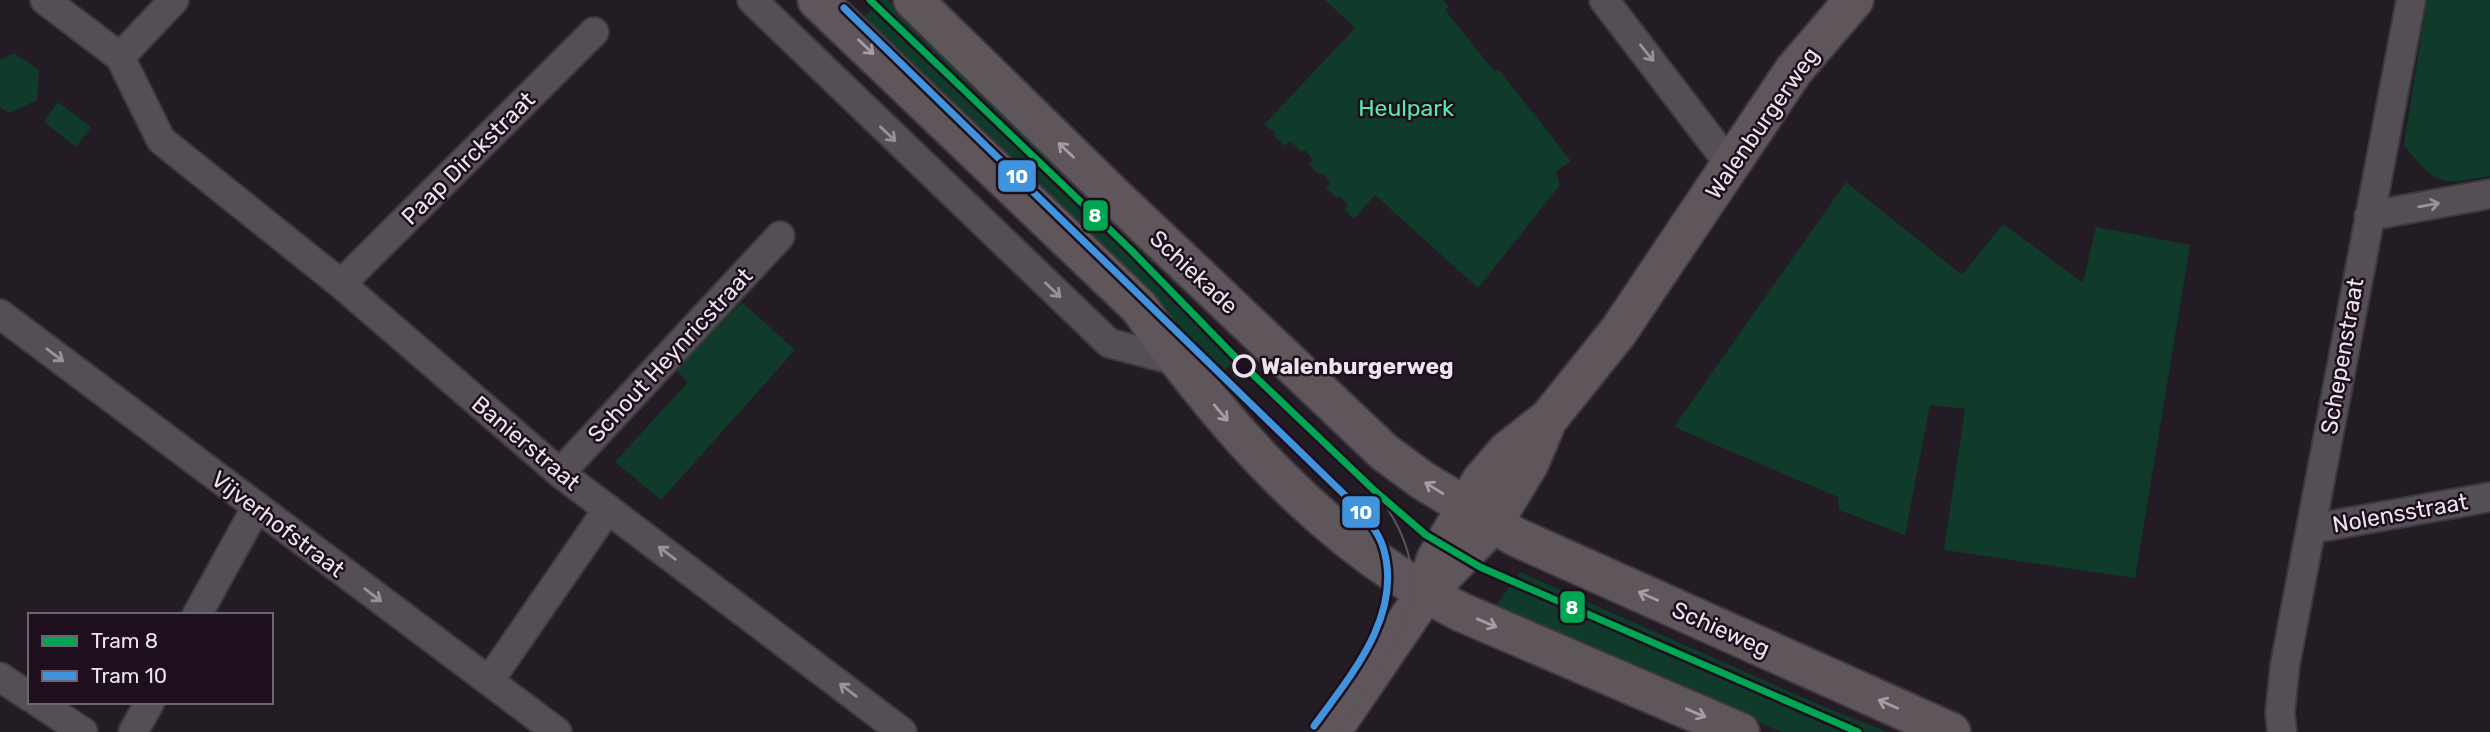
<svg xmlns="http://www.w3.org/2000/svg" width="2490" height="732" viewBox="0 0 2490 732" font-family="Rubik,sans-serif">
<style>
.green{fill:#103a2a}
.lines{fill:none;stroke-linecap:round;stroke-linejoin:round}
.street-casing{stroke:#3d373e;stroke-width:32}
.secondary-casing{stroke:#3d373e;stroke-width:42}
.street{stroke:#544f54;stroke-width:28}
.secondary{stroke:#5e565a;stroke-width:38}
.tram{stroke:#5b565b;stroke-width:2}
.tram-1-casing{stroke:#1d0f1d;stroke-width:12}
.tram-2-casing{stroke:#1d0f1d;stroke-width:12}
.tram-1{stroke:#00a651;stroke-width:7}
.tram-2{stroke:#4094de;stroke-width:7}
.oneway{stroke:#a69ca4}
.oneway2{stroke:#999299}
.stop-dot{fill:#1d0f1d;stroke:#ede3ed;stroke-width:3.5}
.labels{text-anchor:middle;dominant-baseline:central;stroke-width:5;stroke-linejoin:round;paint-order:stroke}
.park-label{font-size:23px;fill:#58e9ac;stroke:#1d0f1d}
.street-label{font-size:23px;fill:#ede3ed;stroke:#1d0f1d}
.stop-label{font-size:23px;font-weight:bold;fill:#ede3ed;stroke:#1d0f1d;text-anchor:start}
.line-badge{stroke:#1d0f1d;stroke-width:2.5}
.badge-label{font-size:19px;text-anchor:middle;font-weight:bold;fill:#fff}
</style>
<rect width="100%" height="100%" fill="#231c24"/>
<path class="green" d="M 880,0 L 888,0 L 1155,260 L 1147,272 L 1233,362 L 1213,381 L 858,23 Z
M 1325,0 L 1443,0 L 1449,7 L 1445,10 L 1495,72 L 1499,70 L 1571,161 L 1556,171 L 1560,185 L 1478,288 L 1375,195 L 1354,219 L 1344,210 L 1348,206 L 1340,196 L 1337,198 L 1326,188 L 1330,183 L 1323,173 L 1320,175 L 1309,165 L 1313,160 L 1305,150 L 1302,152 L 1290,141 L 1285,146 L 1274,136 L 1276,133 L 1264,125 L 1355,28 Z
M 2427,0 L 2490,0 L 2490,176 C 2438,185 2437,186 2404,145 Z
M 14,53 L 39,70 L 37,100 L 9,113 L 0,107 L 0,60 Z
M 58,102 L 91,127 L 76,147 L 44,122 Z
M 1846,182 L 1962,275 L 2003,224 L 2083,283 L 2096,227 L 2190,245 L 2135,578 L 1944,550 L 1965,409 L 1930,405 L 1905,535 L 1839,510 L 1838,497 L 1674,427 Z
M 742,302 L 795,350 L 661,500 L 615,462 L 688,382 L 675,369 Z
M 1520,572 L 1813,702 L 1887,732 L 1781,732 L 1495,607 Z"/>
<g class="lines">
<defs>
<path id="street" d="M 45,0 L 120,57 L 161,140 L 341,284 L 560,473 L 902,732
M 752,0 L 1109,343 L 1177,361
M 1604,0 L 1731,166
M 120,57 L 174,0
M 2369,216 L 2490,194
M 341,284 L 594,32
M 0,314 L 557,732
M 560,473 L 780,236
M 2311,529 L 2490,497
M 197,615 L 256,508
M 0,677 L 30,697
M 489,681 L 608,509
M 38,702 L 83,732
M 133,732 L 150,702
M 2282,732 L 2280,713 L 2285,665 L 2411,0"/>
<path id="secondary" d="M 817,0 L 1139,307 C 1225,428 1327,545 1461,612 L 1740,732
M 913,0 L 1115,197 L 1384,452 L 1422,480 L 1516,537 L 1951,732
M 1425,594 L 1436,559 L 1481,481 L 1507,451 L 1549,418 L 1618,332 L 1794,70 L 1854,0
M 1331,732 L 1425,594 L 1492,525 L 1529,464 L 1545,426"/>
</defs>
<use href="#street" class="street-casing"/>
<use href="#secondary" class="secondary-casing"/>
<use href="#street" class="street"/>
<use href="#secondary" class="secondary"/>
<path class="tram" d="M 1338,732 C 1395,646 1450,590 1376,492"/>
<defs>
<path id="tram-1" d="M 870,0 L 1130,249 L 1244,366 L 1376,492 L 1426,535 L 1480,567 L 1858,732"/>
<path id="tram-2" d="M 844,8 L 1356,506 C 1366,518 1378,531 1383,547 C 1404,614 1351,675 1314,726"/>
</defs>
<use href="#tram-1" class="tram-1-casing"/>
<use href="#tram-2" class="tram-2-casing"/>
<use href="#tram-1" class="tram-1"/>
<use href="#tram-2" class="tram-2"/>
</g>
<defs><path id="oneway-shaft" d="M-6 0H5M1.5-3L5.5 0L1.5 3" fill="none" stroke-width="1.6" stroke-linecap="round" stroke-linejoin="round" transform="scale(1.75)"/></defs>
<g class="oneway">
<use href="#oneway-shaft" transform="translate(866 47) rotate(44)"/>
<use href="#oneway-shaft" transform="translate(1066 150) rotate(-136)"/>
<use href="#oneway-shaft" transform="translate(1221 413) rotate(50)"/>
<use href="#oneway-shaft" transform="translate(1434 488) rotate(-148)"/>
<use href="#oneway-shaft" transform="translate(1648 596) rotate(-156)"/>
<use href="#oneway-shaft" transform="translate(1487 623) rotate(23)"/>
<use href="#oneway-shaft" transform="translate(1888 704) rotate(-156)"/>
<use href="#oneway-shaft" transform="translate(1696 713) rotate(23)"/>
</g>
<g class="oneway2">
<use href="#oneway-shaft" transform="translate(1647 53) rotate(51)"/>
<use href="#oneway-shaft" transform="translate(888 134) rotate(44)"/>
<use href="#oneway-shaft" transform="translate(2429 205) rotate(-10)"/>
<use href="#oneway-shaft" transform="translate(1053 290) rotate(44)"/>
<use href="#oneway-shaft" transform="translate(55 355) rotate(37)"/>
<use href="#oneway-shaft" transform="translate(667 553) rotate(-143)"/>
<use href="#oneway-shaft" transform="translate(373 595) rotate(37)"/>
<use href="#oneway-shaft" transform="translate(848 690) rotate(-142)"/>
</g>
<circle class="stop-dot" cx="1244" cy="366" r="10"/>
<g class="labels">
<g class="park-label">
<text x="1406" y="108">Heulpark</text>
</g>
<g class="street-label">
<text transform="translate(1762 123) rotate(-55)">Walenburgerweg</text>
<text transform="translate(468 158) rotate(-45)">Paap Dirckstraat</text>
<text transform="translate(1194 272) rotate(43)">Schiekade</text>
<text transform="translate(670 355) rotate(-47)">Schout Heynricstraat</text>
<text transform="translate(2342 356) rotate(-80)">Schepenstraat</text>
<text transform="translate(526 443) rotate(40)">Banierstraat</text>
<text transform="translate(2400 513) rotate(-10)">Nolensstraat</text>
<text transform="translate(278 524) rotate(37)">Vijverhofstraat</text>
<text transform="translate(1721 629) rotate(24)">Schieweg</text>
</g>
<g class="stop-label">
<text x="1261" y="366">Walenburgerweg</text>
</g>
</g>
<g class="line-badge">
<rect x="997" y="159" width="40" height="34" rx="7" fill="#4094de"/>
<rect x="1082" y="199" width="27" height="33" rx="7" fill="#00a651"/>
<rect x="1341" y="495" width="40" height="34" rx="7" fill="#4094de"/>
<rect x="1559" y="590" width="27" height="34" rx="7" fill="#00a651"/>
</g>
<g class="badge-label">
<text x="1017" y="183">10</text>
<text x="1095" y="222">8</text>
<text x="1361" y="519">10</text>
<text x="1572" y="614">8</text>
</g>
<rect x="28" y="613" width="245" height="91" fill="#1d0f1d" stroke="#706470" stroke-width="2"/>
<rect x="42" y="636" width="35" height="10" fill="#00a651" stroke="#706470" stroke-width="2"/>
<text x="91" y="648" font-size="21" fill="#ede3ed">Tram 8</text>
<rect x="42" y="671" width="35" height="10" fill="#4094de" stroke="#706470" stroke-width="2"/>
<text x="91" y="683" font-size="21" fill="#ede3ed">Tram 10</text>
</svg>
